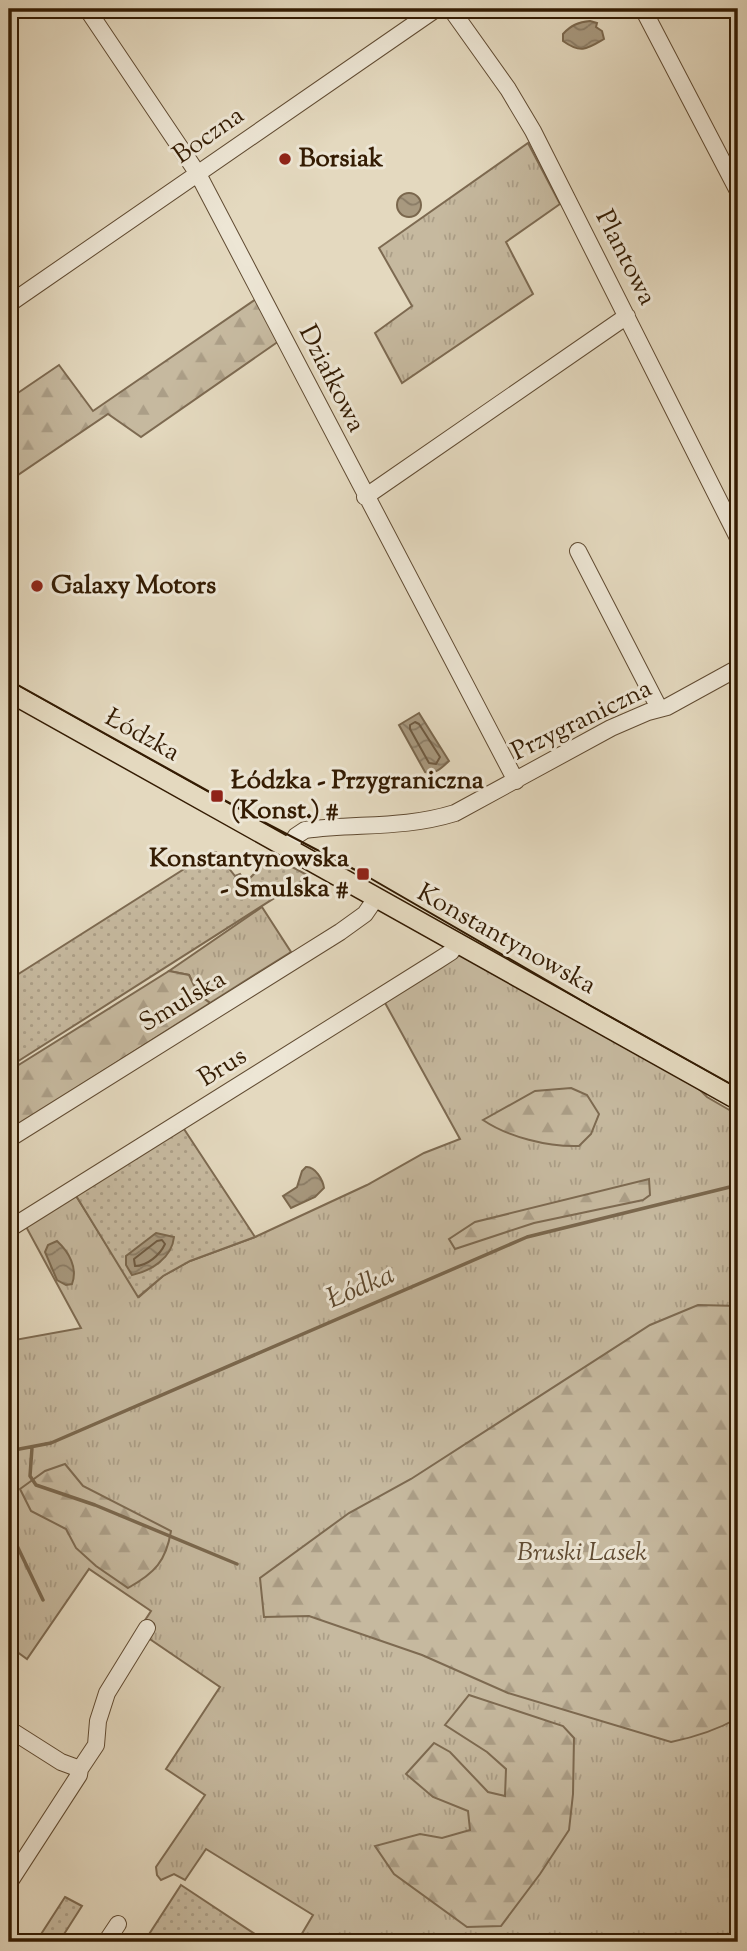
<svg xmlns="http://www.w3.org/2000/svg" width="747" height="1951" viewBox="0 0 747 1951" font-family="'Sorts Mill Goudy',serif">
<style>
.grass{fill:url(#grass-tufts);stroke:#7d6a51;stroke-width:2}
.forest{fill:url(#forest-firs);stroke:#7d6a51;stroke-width:2}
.garden{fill:url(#garden-dots);stroke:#7d6a51;stroke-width:2}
.water{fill:url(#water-waves);stroke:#7a674d;stroke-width:2}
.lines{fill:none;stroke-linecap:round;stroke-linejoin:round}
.shore{stroke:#6e5a41;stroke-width:2}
.stream{stroke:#7a674d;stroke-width:3.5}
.minor-casing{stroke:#604b32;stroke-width:18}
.major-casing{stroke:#341c03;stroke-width:22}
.minor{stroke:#ede6d5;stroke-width:16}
.major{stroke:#e4d9bf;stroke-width:19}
.tram{stroke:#341c03;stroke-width:2}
.poi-dot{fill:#8f2418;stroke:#ede6d5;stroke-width:2.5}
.labels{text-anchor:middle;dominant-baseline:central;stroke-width:6;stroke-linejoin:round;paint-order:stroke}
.street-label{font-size:26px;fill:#341c03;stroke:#ede6d5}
.poi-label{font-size:26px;font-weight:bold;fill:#341c03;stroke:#ede6d5;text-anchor:start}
.park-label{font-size:26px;font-style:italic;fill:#604b32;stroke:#ede6d5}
.water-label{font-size:28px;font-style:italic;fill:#5d482e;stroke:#ede6d5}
</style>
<defs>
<pattern id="grass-tufts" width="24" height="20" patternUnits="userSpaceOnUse" patternTransform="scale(1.75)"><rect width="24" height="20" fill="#c6b99f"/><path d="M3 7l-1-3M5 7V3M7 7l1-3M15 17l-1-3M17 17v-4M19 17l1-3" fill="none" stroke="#ab9e87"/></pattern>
<pattern id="forest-firs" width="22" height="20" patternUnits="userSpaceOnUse" patternTransform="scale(1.75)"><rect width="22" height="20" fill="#c6b99f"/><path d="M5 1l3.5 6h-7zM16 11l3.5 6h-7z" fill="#ab9e87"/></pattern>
<pattern id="garden-dots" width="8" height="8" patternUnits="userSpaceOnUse" patternTransform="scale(1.75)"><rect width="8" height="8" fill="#c6b99f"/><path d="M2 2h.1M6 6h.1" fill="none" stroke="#ab9e87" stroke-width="1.8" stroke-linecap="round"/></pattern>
<pattern id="water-waves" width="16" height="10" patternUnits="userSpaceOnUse" patternTransform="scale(1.75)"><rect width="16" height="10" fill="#a8997f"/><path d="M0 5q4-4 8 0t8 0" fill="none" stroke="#8a7c66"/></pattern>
</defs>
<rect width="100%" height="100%" fill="#e4d9bf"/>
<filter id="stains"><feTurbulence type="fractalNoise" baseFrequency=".00286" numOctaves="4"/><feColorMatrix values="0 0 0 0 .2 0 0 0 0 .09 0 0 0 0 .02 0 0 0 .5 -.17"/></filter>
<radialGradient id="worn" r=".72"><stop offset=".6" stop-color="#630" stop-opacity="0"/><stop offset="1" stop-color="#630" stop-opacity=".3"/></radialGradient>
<path class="grass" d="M 528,143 L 560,204 L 506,242 L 533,294 L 402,383 L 375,333 L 412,306 L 379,248 Z
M 262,907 L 291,952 L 210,1003 L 198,994 L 189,975 L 169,971 Z
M 464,954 L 693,1083 L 707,1097 L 738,1115 L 738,1942 L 297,1942 L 313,1915 L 206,1849 L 185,1880 L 174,1874 L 161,1880 L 157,1875 L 156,1867 L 205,1795 L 166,1769 L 220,1687 L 138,1631 L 151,1611 L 89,1569 L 27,1659 L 9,1646 L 9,1341 L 81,1328 L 24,1223 L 75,1194 L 139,1297 L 163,1276 L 190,1261 L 255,1237 L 367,1185 L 424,1153 L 460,1139 L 384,1001 L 455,956 Z"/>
<path class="forest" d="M 256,299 L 279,341 L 141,437 L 108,414 L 9,481 L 9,399 L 59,365 L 93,411 Z
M 169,971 L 189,975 L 198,994 L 210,1003 L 9,1131 L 9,1071 Z
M 571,1088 L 587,1095 L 599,1114 L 591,1134 L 579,1146 C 548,1147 508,1137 483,1120 L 535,1091 Z
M 649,1179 L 650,1195 L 643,1200 L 534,1223 L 455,1249 L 449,1239 L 475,1222 Z
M 698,1305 L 738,1306 L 738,1718 C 717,1730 695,1737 671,1742 L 508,1693 L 422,1655 L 309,1616 L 264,1617 L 260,1578 L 349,1513 L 411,1479 L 650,1325 Z
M 65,1464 L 83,1486 L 171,1531 C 166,1561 155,1573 128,1588 L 96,1566 L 76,1548 L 66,1529 L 31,1511 L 20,1489 L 45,1471 Z
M 469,1695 L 563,1726 L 574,1738 L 573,1794 L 569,1830 L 540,1874 L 501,1926 L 467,1927 L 394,1874 L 375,1846 L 420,1834 L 442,1838 L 470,1830 L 468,1811 L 433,1797 L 406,1774 L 434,1743 L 450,1752 L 488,1792 L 505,1796 L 506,1769 L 487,1752 L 445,1725 Z"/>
<path class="garden" d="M 211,852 L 216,852 L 235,876 L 240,874 L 246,882 L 272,856 L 309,876 L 9,1067 L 9,980 Z
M 182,1126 L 255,1237 L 190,1261 L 163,1276 L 138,1297 L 75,1194 Z
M 181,1885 L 267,1942 L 144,1942 Z
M 65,1897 L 82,1906 L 59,1942 L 36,1942 Z"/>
<path class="water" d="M 590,21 L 597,23 L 596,27 L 602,31 L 604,39 C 587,49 581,54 563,41 L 563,34 C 571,25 579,22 590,21 Z
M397 205a12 12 0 1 1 24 0a12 12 0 1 1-24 0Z
M 419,713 L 449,761 C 442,767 436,775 425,772 L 399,725 Z
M 306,1167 C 315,1166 323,1180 324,1188 L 315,1197 L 291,1208 L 283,1196 L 297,1187 L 302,1171 Z
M 156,1233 L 174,1237 C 172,1258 151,1271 132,1275 L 126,1265 L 126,1256 Z
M 57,1241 C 69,1252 78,1268 72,1284 L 66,1285 L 57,1280 L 45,1252 L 48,1245 Z"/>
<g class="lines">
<path class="shore" d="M 415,722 L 419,724 L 440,757 L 436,764 L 429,763 L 410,729 L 410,725 Z
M 162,1240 L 165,1244 C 160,1255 147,1266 135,1266 L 134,1259 L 157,1241 Z"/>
<path class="stream" d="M 32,1448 L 30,1476 L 36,1485 L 95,1505 L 237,1564
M 9,1451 L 51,1443 L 527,1237 L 738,1185
M 9,1529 L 43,1600"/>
<defs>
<path id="minor" d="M 87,9 L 198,174 L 516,781
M 451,9 L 508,89 L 533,131 L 738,538
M 643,9 L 738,191
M 9,304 L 436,9
M 365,497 L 627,316
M 578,551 L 659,708
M 288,848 L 296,836 L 305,830 C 358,823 403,829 455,813 L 611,728 L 648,712 L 667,707 L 738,668
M 9,1139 L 340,932 L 365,914 L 376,898
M 9,1229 L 437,961 L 451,952 L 458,942
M 9,1729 L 61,1762 L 80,1769
M 9,1883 L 79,1775 L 80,1769 L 96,1745 L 98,1721 L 107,1693 L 147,1628
M 106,1942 L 118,1924"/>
<path id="major" d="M 9,692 L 738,1100"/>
</defs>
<use href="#minor" class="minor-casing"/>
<use href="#major" class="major-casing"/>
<use href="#minor" class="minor"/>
<use href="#major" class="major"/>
<path class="tram" d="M 9,680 L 260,820 L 363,874 L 591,1006 L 738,1088"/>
</g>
<g class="poi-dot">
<circle cx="285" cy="159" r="7"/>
<circle cx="37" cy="586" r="7"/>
<rect x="210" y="789" width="14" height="14" rx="3.5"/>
<rect x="356" y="867" width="14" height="14" rx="3.5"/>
</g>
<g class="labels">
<g class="street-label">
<text transform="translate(209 136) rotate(-35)">Boczna</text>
<text transform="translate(625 258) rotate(63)">Plantowa</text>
<text transform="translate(331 379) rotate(63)">Działkowa</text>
<text transform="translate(582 721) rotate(-26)">Przygraniczna</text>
<text transform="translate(142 736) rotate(29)">Łódzka</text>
<text transform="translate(506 940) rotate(29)">Konstantynowska</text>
<text transform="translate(183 1002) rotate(-31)">Smulska</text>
<text transform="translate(223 1068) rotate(-32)">Brus</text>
</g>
<g class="poi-label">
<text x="299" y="159">Borsiak</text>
<text x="51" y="586">Galaxy Motors</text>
<text x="231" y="781">Łódzka - Przygraniczna<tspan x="231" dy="30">(Konst.) #</tspan></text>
<text x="349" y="859" text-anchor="end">Konstantynowska<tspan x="349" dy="30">- Smulska #</tspan></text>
</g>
<g class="park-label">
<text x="582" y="1553">Bruski Lasek</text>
</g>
<g class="water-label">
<text transform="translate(361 1288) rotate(-23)">Łódka</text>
</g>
</g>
<rect width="747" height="1951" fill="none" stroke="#e4d9bf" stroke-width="35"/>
<rect x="10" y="10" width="726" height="1930" fill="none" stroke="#341c03" stroke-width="3.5"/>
<rect x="18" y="18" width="712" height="1916" fill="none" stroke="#341c03" stroke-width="2"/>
<rect width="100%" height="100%" filter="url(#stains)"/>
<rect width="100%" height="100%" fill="url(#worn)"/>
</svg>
